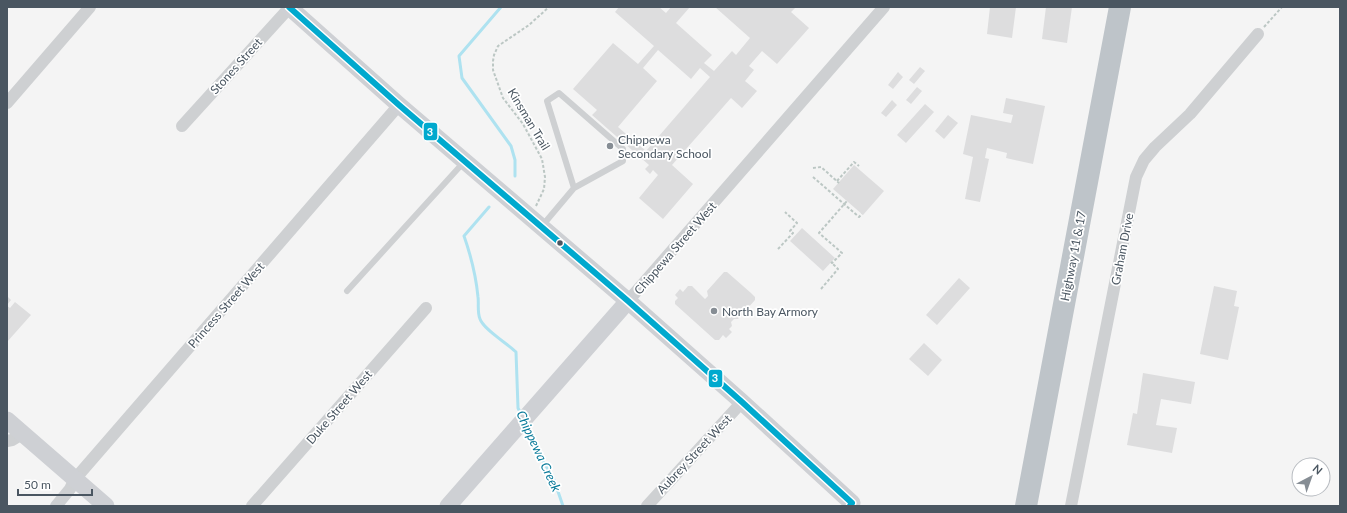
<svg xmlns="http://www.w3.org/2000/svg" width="1347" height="513" viewBox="0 0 1347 513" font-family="Lato,sans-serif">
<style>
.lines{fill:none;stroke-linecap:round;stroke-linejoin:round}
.stream{stroke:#aee2f0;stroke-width:3}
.building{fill:#ddddde;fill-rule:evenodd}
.path{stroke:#bcc7c4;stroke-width:2;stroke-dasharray:3 2;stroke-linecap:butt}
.lane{stroke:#ced0d2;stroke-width:6}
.street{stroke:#ced0d2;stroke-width:12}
.secondary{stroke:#ced0d4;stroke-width:17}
.highway{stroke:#bec4c9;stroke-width:22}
.bus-1-casing{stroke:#fff;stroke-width:9}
.bus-1{stroke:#00a9ce;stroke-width:6}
.poi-dot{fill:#868d94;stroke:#fff;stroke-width:1.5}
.bus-dot{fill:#4a5661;stroke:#fff;stroke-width:1.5}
.labels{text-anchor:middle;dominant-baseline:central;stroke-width:3.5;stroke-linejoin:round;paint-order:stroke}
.street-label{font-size:12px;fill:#4a5661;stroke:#fff}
.poi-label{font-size:12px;fill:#4a5661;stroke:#fff;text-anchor:start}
.water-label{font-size:13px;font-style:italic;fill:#0c7c9b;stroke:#fff}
.line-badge{stroke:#fff;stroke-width:1.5}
.badge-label{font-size:11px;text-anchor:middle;font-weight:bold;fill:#fff}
</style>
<rect width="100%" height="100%" fill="#f4f4f4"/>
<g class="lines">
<path class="stream" d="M 501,7 L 459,56 L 462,78 L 511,146 L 515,160 L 515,176
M 489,207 L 464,236 C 471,256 476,276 478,297 C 479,303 477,312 480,319 C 484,330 507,343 516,352 L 518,408 L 521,414
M 526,427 L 533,446 L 553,477 L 563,506"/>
</g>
<path class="building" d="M 619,7 L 659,7 L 666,13 L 671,7 L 690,7 L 676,23 L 712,55 L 704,63 L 714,71 L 732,51 L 736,55 L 750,38 L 715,7 L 796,7 L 791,12 L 809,28 L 777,64 L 762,51 L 749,66 L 754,70 L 745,81 L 757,91 L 742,108 L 731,98 L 672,165 L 693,184 L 663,219 L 639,198 L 658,175 L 653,170 L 650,174 L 645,169 L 649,165 L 592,115 L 597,110 L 573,89 L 613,43 L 638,64 L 654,46 L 615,12 ZM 658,50 L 691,79 L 700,68 L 710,77 L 646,151 L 618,127 L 657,81 L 643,68 Z
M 990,7 L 1016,7 L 1012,38 L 987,34 Z
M 1046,7 L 1072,7 L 1067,43 L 1042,39 Z
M 920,67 L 925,71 L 914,84 L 909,80 Z
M 898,72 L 903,77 L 893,89 L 888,85 Z
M 917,87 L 922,91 L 911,104 L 906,100 Z
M 1006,98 L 1045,106 L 1033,164 L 1006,158 L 1007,153 L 987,148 L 985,158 L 989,159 L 980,202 L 965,199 L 973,157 L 963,154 L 971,115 L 1011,123 L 1013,115 L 1003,113 Z
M 892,100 L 897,105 L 886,117 L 881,113 Z
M 925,104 L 934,112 L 906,143 L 897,135 Z
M 948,115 L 958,123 L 944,139 L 935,131 Z
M 854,165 L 884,191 L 863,215 L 833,189 Z
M 802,228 L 835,258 L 823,271 L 790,241 Z
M 724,272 L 727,272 L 751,293 L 755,297 L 755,300 L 738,319 L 734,319 L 731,322 L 732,326 L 729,329 L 732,332 L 726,338 L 723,335 L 719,340 L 715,340 L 675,304 L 675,301 L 678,298 L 675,295 L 680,289 L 683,292 L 688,286 L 692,286 L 705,299 L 708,296 L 707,291 Z
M 959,278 L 970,288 L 937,325 L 926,315 Z
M 1214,286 L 1237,291 L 1234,306 L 1239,307 L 1228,360 L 1200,354 Z
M 7,296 L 11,300 L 7,305 Z
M 15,302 L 31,315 L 7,342 L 7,306 L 10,308 Z
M 924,343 L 942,360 L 928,376 L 909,359 Z
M 1143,373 L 1195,382 L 1191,404 L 1161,399 L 1156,425 L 1177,428 L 1172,453 L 1127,445 L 1133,413 L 1137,414 Z"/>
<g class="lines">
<path class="path" d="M 1264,27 L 1282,7
M 813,168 L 821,167 L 839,183
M 813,177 L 859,217 L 862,214
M 837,181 L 854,162 L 859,166
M 536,206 L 544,189 L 545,177 L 542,159 L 523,124 L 503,98 L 493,70 L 493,61 L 494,55 L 498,46 L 529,25 L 549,7
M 778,249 L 793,233 L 790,231 L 797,223 L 785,212
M 831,262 L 832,263 L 842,253 L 819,233 L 847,201
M 821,289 L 838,269 L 832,263"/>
<path class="lane" d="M 542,226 L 574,188 L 623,161 L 623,149 L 559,93 L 547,101 L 574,188
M 347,291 L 464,162"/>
<path class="street" d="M 7,103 L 90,7
M 182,126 L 290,7
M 628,301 L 884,7
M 7,441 L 12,440 L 22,434
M 56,506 L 70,489 L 75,479 L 399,105
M 252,506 L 426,308
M 647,506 L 742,402
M 1071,506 L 1136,177 L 1144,160 L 1155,147 L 1190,114 L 1258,34"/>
<path class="secondary" d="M 289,7 L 399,105 L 628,301 L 742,402 L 852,503 L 850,506
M 7,420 L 106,506
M 448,506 L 628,301"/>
<path class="highway" d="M 1026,506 L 1120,7"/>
<defs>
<path id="bus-1" d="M 289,7 L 399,105 L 628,301 L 742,402 L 852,503 L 850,506"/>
</defs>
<use href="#bus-1" class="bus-1-casing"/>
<use href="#bus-1" class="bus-1"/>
</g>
<g class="poi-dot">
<circle cx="610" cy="146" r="4"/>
<circle cx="714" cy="311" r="4"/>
</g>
<circle class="bus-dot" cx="560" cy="243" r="3.5"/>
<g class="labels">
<g class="street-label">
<text transform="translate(236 66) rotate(-48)">Stones Street</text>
<text transform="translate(529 119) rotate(59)">Kinsman Trail</text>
<text transform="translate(675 248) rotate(-49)">Chippewa Street West</text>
<text transform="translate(1122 249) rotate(-79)">Graham Drive</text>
<text transform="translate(1073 256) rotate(-79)">Highway 11 &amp; 17</text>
<text transform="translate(226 305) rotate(-49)">Princess Street West</text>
<text transform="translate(339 407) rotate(-49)">Duke Street West</text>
<text transform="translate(694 454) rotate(-47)">Aubrey Street West</text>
</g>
<g class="poi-label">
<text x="618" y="139">Chippewa<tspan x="618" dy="14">Secondary School</tspan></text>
<text x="722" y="311">North Bay Armory</text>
</g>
<g class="water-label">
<text transform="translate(539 451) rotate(65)">Chippewa Creek</text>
</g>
</g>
<g class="line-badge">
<rect x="423" y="122" width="15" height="19" rx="4" fill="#00a9ce"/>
<rect x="708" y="369" width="15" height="19" rx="4" fill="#00a9ce"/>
</g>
<g class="badge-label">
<text x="430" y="136">3</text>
<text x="715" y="382">3</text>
</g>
<rect width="1347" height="513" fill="none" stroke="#4a5661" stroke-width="16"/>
<g transform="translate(1311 477) rotate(41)"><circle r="19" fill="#ffffff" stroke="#b7bbc0"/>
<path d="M0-3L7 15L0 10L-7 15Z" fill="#868d94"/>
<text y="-6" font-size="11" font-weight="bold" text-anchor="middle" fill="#4a5661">N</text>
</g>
<path d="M18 489v6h74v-6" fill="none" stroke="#4a5661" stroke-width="2"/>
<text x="24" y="489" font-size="12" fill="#4a5661" stroke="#ffffff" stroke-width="3" paint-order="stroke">50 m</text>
</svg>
